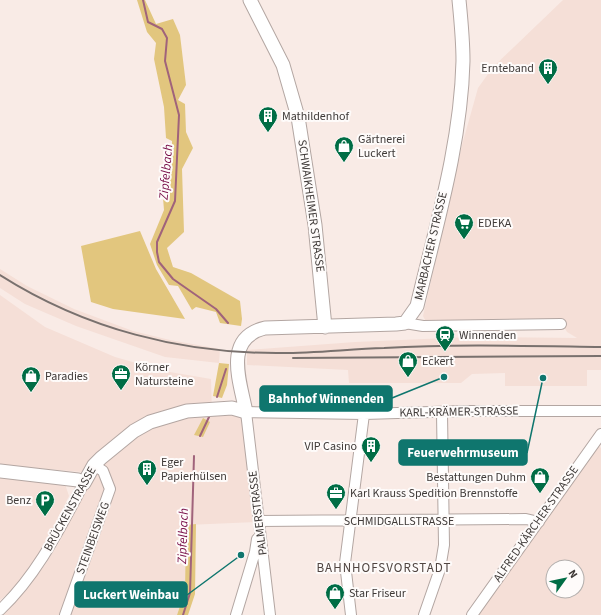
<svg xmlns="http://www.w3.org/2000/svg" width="601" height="615" font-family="'Source Sans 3',sans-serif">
<rect width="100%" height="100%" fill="#f9ebe6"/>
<path fill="#f5dfd7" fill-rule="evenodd" d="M563,0H601V370H587V386H505V373L472,374L461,383H349L348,370L247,365V350L355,342L470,337L577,338L567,332L560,320L427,324L423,316L462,145L478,88L493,67Z
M0,269L27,286L74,309L133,331L170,340L220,349L219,363L165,357L76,326L25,304L0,288Z
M0,295L45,327L115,357L164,371L211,379L212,415L244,412L257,522L187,525L185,591L177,615H1L26,590L45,565L60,541L93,473L0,465Z
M596,444L601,448V615H475ZM553,567H577V591H553Z
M0,477L65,484L69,496L44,547L18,586L0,600Z"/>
<path fill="#e2c67e" d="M137,0H145L156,24L173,19L180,35L186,85L178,100L185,104L186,132L193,148L182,169L184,232L167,248L173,267L191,273L240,301L242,319L241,326L220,323L216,312L196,307L192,310L178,286L169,285L157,265L150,244L164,210L163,198L165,169L172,163V141L166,138L164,107L154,59L156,43L147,32Z
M140,231L156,269L185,319L113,309L91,302L81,246Z
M219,363L229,364L227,385L222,398L213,396Z
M203,418L210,422L203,437L194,435Z
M196,524L195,594L188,615H177L185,591L186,525Z"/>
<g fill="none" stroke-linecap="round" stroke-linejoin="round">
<path stroke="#a0637b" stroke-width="2" d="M143,0L148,22L162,29L167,38L165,61L179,115L175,201L157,242V252L159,262L173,279L216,309L228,323
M217,397L226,369
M200,436L209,417
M183,615L190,593L194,456"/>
<defs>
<path id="minor" d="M405,323L423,326L561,324
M259,521L526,519L539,522
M0,610C38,574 60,528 84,483
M65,615L110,489L103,471L94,465
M236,615L255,552L257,539
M270,615L246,412L364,414L464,411H601
M351,615L345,563L364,414
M424,615L440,569L444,545L442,413
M472,615L601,434"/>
<path id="major" d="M250,0L283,65L298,117L315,225L325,327
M0,471L78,480L84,483L94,465L101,458L134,431L150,422L187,411L232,408L246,412C240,381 223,338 265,328L396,324L405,323L417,306C436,226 461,144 463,61C463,41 461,20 459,0"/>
</defs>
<use href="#minor" stroke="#b3a6a2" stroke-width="12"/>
<use href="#major" stroke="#b3a6a2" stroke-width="15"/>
<use href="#minor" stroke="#fff" stroke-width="10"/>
<use href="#major" stroke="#fff" stroke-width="13"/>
<path stroke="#79716e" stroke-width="2" d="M0,275C85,329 182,354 282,353C316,353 350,349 384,348C456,344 529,346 601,347
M293,358L601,356"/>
</g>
<defs>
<symbol id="building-pin" viewBox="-11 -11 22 30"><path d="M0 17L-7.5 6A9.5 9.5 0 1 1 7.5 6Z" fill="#006d45" stroke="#fefbfa"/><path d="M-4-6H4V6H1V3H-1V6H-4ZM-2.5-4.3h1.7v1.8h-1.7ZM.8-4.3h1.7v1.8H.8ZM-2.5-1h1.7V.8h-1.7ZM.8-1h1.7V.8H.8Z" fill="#fff"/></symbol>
<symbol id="shop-pin" viewBox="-11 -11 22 30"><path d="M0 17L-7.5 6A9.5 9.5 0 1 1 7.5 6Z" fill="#006d45" stroke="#fefbfa"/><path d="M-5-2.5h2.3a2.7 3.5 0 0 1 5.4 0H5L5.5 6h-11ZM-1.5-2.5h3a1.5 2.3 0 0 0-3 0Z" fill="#fff"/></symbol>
<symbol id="supermarket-pin" viewBox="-11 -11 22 30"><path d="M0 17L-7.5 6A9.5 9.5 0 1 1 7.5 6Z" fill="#006d45" stroke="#fefbfa"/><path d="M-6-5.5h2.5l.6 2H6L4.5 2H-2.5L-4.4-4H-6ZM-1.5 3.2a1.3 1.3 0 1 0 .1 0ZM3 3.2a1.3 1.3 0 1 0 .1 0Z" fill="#fff"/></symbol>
<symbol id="station-pin" viewBox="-11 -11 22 30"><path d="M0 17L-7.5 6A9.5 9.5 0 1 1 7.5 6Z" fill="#006d45" stroke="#fefbfa"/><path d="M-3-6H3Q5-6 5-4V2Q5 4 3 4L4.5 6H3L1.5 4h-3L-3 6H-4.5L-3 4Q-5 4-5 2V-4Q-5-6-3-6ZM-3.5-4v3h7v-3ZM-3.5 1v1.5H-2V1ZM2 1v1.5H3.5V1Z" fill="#fff"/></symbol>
<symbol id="office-pin" viewBox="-11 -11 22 30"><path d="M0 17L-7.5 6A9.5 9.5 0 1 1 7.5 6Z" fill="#006d45" stroke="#fefbfa"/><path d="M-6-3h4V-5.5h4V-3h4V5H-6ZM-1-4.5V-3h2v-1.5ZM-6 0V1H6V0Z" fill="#fff"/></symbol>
<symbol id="parking-pin" viewBox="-11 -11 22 30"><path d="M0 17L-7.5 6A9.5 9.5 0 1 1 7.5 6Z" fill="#006d45" stroke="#fefbfa"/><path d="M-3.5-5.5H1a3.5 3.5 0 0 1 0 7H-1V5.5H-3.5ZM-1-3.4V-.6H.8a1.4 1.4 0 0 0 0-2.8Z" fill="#fff"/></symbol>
</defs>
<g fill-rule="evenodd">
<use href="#building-pin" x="537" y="57" width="22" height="30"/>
<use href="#building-pin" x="257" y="105" width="22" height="30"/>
<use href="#shop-pin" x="333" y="135" width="22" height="30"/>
<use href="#supermarket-pin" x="453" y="212" width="22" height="30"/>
<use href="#station-pin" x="434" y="324" width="22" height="30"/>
<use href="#shop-pin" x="397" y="350" width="22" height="30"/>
<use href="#office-pin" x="110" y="363" width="22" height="30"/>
<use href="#shop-pin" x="20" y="365" width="22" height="30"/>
<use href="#building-pin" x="360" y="435" width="22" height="30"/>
<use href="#building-pin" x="136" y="458" width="22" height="30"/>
<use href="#shop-pin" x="529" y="466" width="22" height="30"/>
<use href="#office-pin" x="325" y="482" width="22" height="30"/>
<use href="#parking-pin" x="34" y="489" width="22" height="30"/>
<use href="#shop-pin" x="324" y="582" width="22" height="30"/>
</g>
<g text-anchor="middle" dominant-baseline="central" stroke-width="4" stroke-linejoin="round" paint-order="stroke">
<g font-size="12" fill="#3f3a38" stroke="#fefbfa" text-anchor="start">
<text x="534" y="68" text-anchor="end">Ernteband</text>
<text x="282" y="116">Mathildenhof</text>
<text x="358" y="139">Gärtnerei<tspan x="358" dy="14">Luckert</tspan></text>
<text x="478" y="223">EDEKA</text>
<text x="459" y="335">Winnenden</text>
<text x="422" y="361">Eckert</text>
<text x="135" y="367">Körner<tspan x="135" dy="14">Natursteine</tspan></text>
<text x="45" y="376">Paradies</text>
<text x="357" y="446" text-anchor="end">VIP Casino</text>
<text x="161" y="462">Eger<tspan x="161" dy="14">Papierhülsen</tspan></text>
<text x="526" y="477" text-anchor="end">Bestattungen Duhm</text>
<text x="350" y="493">Karl Krauss Spedition Brennstoffe</text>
<text x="31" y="500" text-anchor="end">Benz</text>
<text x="349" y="593">Star Friseur</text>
</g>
<g font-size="12" fill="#3f3a38" stroke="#fefbfa">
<text transform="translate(311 206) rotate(82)">SCHWAIKHEIMER STRASSE</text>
<text transform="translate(431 246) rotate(-77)">MARBACHER STRASSE</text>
<text transform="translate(459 412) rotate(-1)">KARL-KRÄMER-STRASSE</text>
<text transform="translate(70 509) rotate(-61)">BRÜCKENSTRASSE</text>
<text transform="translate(258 513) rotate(-97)">PALMERSTRASSE</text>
<text x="399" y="521">SCHMIDGALLSTRASSE</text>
<text transform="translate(536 524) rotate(-55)">ALFRED-KÄRCHER-STRASSE</text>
<text transform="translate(93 538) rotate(-70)">STEINBEISWEG</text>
</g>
<g font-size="13" font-style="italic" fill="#780d48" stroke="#fefbfa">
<text transform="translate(166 172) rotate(-85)">Zipfelbach</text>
<text transform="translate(183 536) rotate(-88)">Zipfelbach</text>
</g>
<g font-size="13" letter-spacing="1" fill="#514642" stroke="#fefbfa">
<text x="384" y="568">BAHNHOFSVORSTADT</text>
</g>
</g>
<path fill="none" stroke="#0f766e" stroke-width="1.5" d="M444 377L392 398M543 378L527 453M241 555L187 595"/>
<g fill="#0f766e" stroke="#fefbfa" stroke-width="1.5">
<circle cx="444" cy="377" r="4"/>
<circle cx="543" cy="378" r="4"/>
<circle cx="241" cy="555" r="4"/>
</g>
<g fill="#0f766e" stroke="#0f766e" stroke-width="1.5">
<rect x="260" y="386" width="132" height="25" rx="4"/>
<rect x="399" y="440" width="128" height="25" rx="4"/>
<rect x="75" y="582" width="112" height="25" rx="4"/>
</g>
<g font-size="13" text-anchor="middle" font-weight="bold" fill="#fff">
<text x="326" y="403">Bahnhof Winnenden</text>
<text x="463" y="457">Feuerwehrmuseum</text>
<text x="131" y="599">Luckert Weinbau</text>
</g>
<g transform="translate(565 579) rotate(57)"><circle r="19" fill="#fefbfa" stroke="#b2aeac"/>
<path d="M0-3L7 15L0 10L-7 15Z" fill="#006d45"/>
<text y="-6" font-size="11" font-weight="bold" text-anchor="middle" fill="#3f3a38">N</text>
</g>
</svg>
